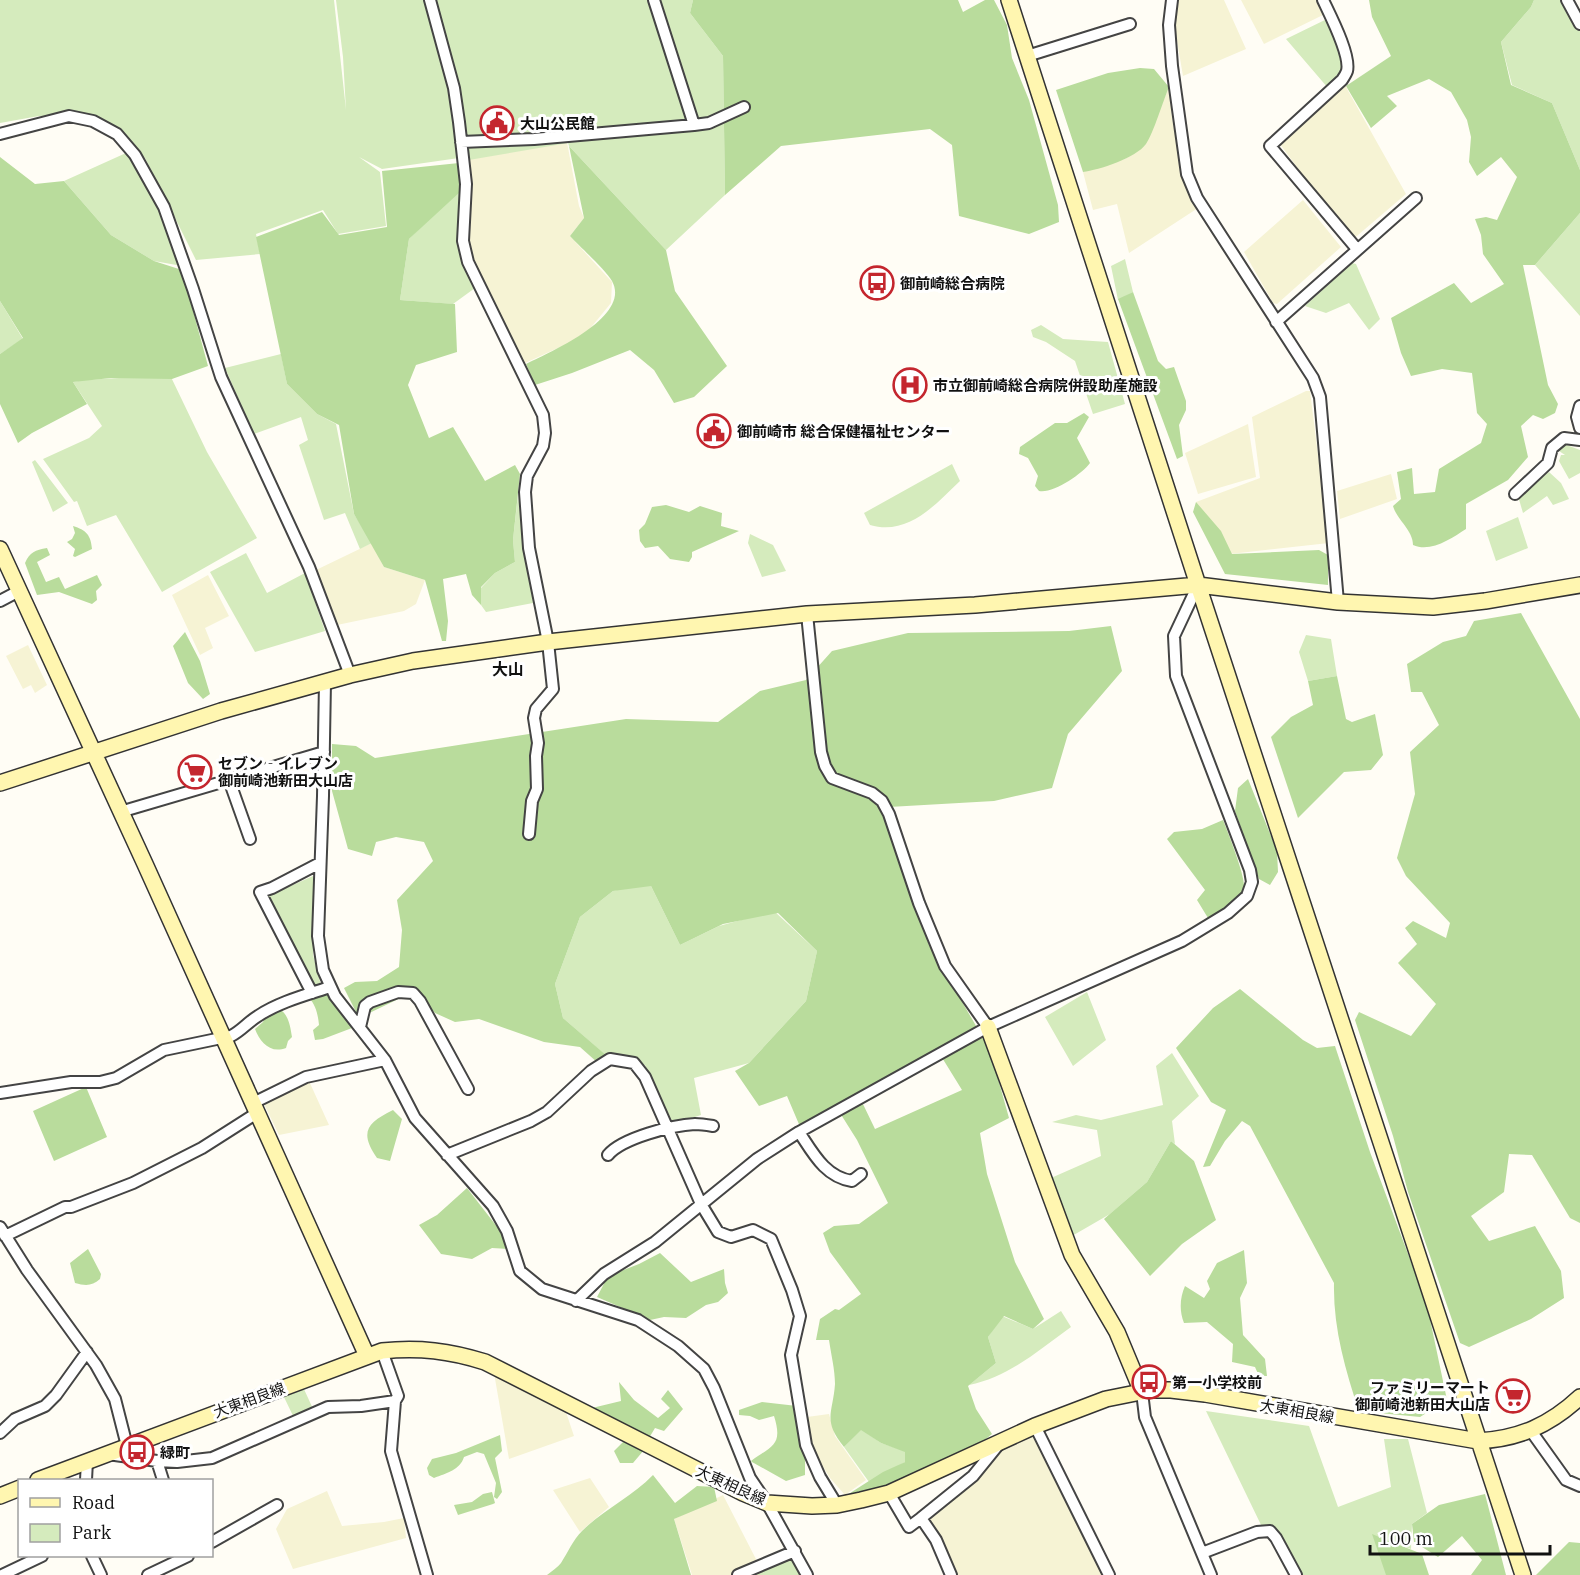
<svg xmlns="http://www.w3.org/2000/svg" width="1580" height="1575" font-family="'IBM Plex Serif','Noto Sans JP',serif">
<rect width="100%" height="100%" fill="#fffdf5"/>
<path fill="#f6f3d4" d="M1177,0H1224L1246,49L1183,76L1174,23Z
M1241,0H1319L1325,14L1264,44Z
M1342,80L1406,194L1351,241L1277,140Z
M1169,87L1172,118L1184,182L1198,208L1129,253L1117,204L1093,210L1083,172L1125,159L1145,145Z
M566,137L579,206L584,218L570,236L612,282L611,303L584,336L523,364L466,254L461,142Z
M1303,200L1341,247L1277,304L1273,303L1244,252Z
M1306,391H1310L1329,543L1230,554L1196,502L1260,478L1252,417Z
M1248,424L1256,477L1198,494L1185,453Z
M1391,474L1397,499L1340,519L1337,491Z
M372,543L384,567L425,580L416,604L404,611L337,625L316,570Z
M208,575L229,616L205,628L213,648L200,655L172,595Z
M28,645L47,685L35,693L31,685L23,689L6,656Z
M309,1081L329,1125L279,1135L264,1104Z
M494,1373L564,1406L574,1436L509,1459Z
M829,1414L835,1436L866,1480L845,1495L830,1478L812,1449L807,1417Z
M1032,1432L1104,1575H950L924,1521L994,1451Z
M590,1478L609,1507L580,1532L553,1490Z
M327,1491L342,1526L384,1522L404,1518L406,1538L293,1569L276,1529L287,1509Z
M723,1495L758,1563L733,1575H692L674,1519Z"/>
<path fill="#d5ebbd" d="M0,0H334L346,110L343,57L336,0H429L453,102L459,158L382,169L359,157L380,172L386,226L338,234L323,210L256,234L260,254L196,260L145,158L86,115L39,116L0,123Z
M436,0H693L690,13L723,56L725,195L666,250L569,146L568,143L463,161Z
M1534,0H1573L1575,2L1580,21V170L1552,103L1512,85L1501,42L1531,7Z
M1331,17L1345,54L1342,80L1328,88L1286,39Z
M126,153L156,203L182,266L154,261L111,235L64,181Z
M460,189V243L475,288L453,304L400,300L409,239Z
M1580,213V316L1535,265Z
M1125,259L1133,292L1118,300L1111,266Z
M1352,263L1356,264L1380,319L1369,330L1349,303L1326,313L1305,306Z
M0,301L23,339L0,354Z
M1041,325L1063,339L1108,342L1125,404L1093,414L1075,361L1046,342L1033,337L1031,330Z
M281,354L287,384L317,414L336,424L354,514L372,543L360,549L345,513L324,520L299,445L308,440L301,417L254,434L225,368Z
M170,375L207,452L257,538L162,592L116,515L87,526L77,501L74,502L43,459L89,438L102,426L73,382L84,380Z
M1564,444L1580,450V473L1569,479L1559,461L1561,455H1565L1559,451Z
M35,460L68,503L53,512L32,462Z
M952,464L960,481C935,505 908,536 870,525L864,513Z
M1549,472L1561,483L1569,499L1553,505L1547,496L1523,513L1518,496Z
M518,495L533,603L486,612L481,605V588L495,573L515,562L513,540Z
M1518,517L1528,548L1496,561L1486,531Z
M750,534L773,545L786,571L762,577L748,543Z
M246,553L267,593L305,573L325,631L255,652L210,572Z
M1306,635L1331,639L1337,676L1308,681L1299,652Z
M313,876V955L321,985L313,989L266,897Z
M649,882L680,945L719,926L774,911L817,951L806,1001L749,1063L694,1078L701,1115L667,1126L645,1065L610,1059L563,1018L555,984L580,917L613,891Z
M1087,992L1106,1040L1073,1066L1045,1017Z
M1172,1053L1199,1096L1172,1121L1175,1144L1171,1141L1147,1182L1110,1214L1072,1236L1051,1178L1101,1156L1097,1130L1052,1122L1076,1115L1101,1120L1163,1105L1156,1066Z
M1061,1311L1071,1327C1039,1350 1009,1377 969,1385L996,1363L988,1337L1002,1316L1033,1329Z
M303,1387L314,1411L295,1420L283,1395Z
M1206,1411L1309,1426L1338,1507L1391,1487L1384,1439H1408L1427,1513L1412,1524L1411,1549L1373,1535L1387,1575H1298L1262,1527Z
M861,1429L881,1443L905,1451V1462L869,1482L844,1447Z
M790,1550L800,1575H737Z"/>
<path fill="#b9dc9c" d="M693,0H958L963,12L985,0H994L1007,25L1012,58L1029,100L1058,205L1059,222L1029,234L959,216L952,145L930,129L781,146L725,195L723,56L690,13Z
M1369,0H1534L1531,7L1501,42L1511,85L1552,103L1580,170V213L1535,265H1523L1548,385L1558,404L1555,413L1543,419L1533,415L1521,426L1528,457L1508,480L1466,504V529C1452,538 1431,553 1413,545C1413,530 1397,520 1393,506L1401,499L1397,472L1412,468L1414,494L1435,492L1439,469L1481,443L1487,424L1477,413L1472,373L1442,369L1411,376L1401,353L1391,318L1454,283L1471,303L1504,284L1483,254L1481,235L1475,219L1486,217L1497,220L1517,177L1501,157L1477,176L1469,162L1471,137L1467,120L1451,92L1429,79L1387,96L1397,106L1371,128L1346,86L1391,56L1372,17Z
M1140,68L1154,69L1169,87C1163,101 1154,132 1146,144C1136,158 1099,170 1083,172L1056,90L1108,73Z
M569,146L666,250L675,291L727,366L694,397L674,403L654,370L630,350L572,373L535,385L526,364C550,352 632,317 612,281C605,269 580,247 570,236L584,218Z
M0,157L35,184L64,181L111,235L154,261L182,270L208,366L172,379L111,378L73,382L87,404L32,433L18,443L0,404V354L23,338L0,301Z
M459,163L463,181L461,191L409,239L400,300L455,304L457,352L416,365L408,385L429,438L453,427L485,481L515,465L520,474L513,540L515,562L495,573L481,587V605L472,595L466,574L443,579L448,621L446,641H442L425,580L384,567L354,514L339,425L317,414L287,384L256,237L322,212L339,235L387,227L382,171Z
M1133,292L1158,361L1166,369L1174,367L1186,401V410L1179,425L1183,456L1177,459L1118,299Z
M1084,413L1089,417L1077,438L1090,463C1082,474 1053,494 1039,491L1035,486L1038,476L1028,458L1019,454L1020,447L1055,423H1067Z
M1196,502L1221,531L1232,554L1319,550L1328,555V585L1225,574L1193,512Z
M666,505L689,512L700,506L722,513L721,526L739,531L692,552V557L689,562L670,559L658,546L645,548L640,541L639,530L645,524L652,507Z
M73,526C86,530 91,535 92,549L75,557L73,556L75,549L67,542L72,539L75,533Z
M47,548L50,555L37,562L46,582L59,577L65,589L97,575L102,585L96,591L97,600L92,604L59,592L37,595L25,563C30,552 35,550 47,548Z
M1521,613L1580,719V1223L1570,1218L1532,1155L1509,1154L1504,1192L1471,1216L1489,1241L1535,1226L1561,1271L1564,1298L1531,1319L1469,1347L1460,1343L1408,1192L1393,1136L1355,1020L1359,1012L1411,1036L1436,1004L1398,963L1417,944L1405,928L1413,921L1446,938L1450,923L1406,876L1397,858L1415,794L1410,752L1439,725L1422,692H1411L1407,664L1443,642L1466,636L1474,621Z
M1111,626L1122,671L1068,734L1052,788L994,801L889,807L915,904L929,945L979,1031L801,1129L787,1096L759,1106L735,1071L749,1063L806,1001L817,951L778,913L723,924L680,945L651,886L613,891L580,917L555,984L563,1018L607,1056L598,1063L580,1047L544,1042L479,1019L455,1022L435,1013L415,991L359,1018L344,988L355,982L377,981L399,967L402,930L397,900L433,861L424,842L396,837L376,842L372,856L348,849L332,791V744L356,746L375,758L626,719L718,722L760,691L806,680L832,651L908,633L1069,631Z
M185,632L200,661L210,694L203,699L188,683L173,646Z
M1337,676L1346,719L1352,722L1375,714L1383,755L1371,770L1344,772L1298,818L1271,737L1291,717L1313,705L1308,681Z
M1248,779L1277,851L1278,872L1270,885L1259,879L1235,811L1238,788Z
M1223,820C1228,833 1246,877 1244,889C1240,904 1222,913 1208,918L1197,900L1205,890L1167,839L1174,832L1202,829Z
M1240,989L1303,1040L1317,1048L1335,1046L1370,1152L1427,1305L1447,1400L1420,1417L1359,1411C1345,1369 1333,1327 1334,1283L1250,1126L1242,1121L1225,1141L1210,1166L1203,1167L1226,1110L1211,1102L1176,1048L1213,1008Z
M327,992L330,999L352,1028L323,1039L315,1040L313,1030L319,1025C318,1015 316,1005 309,998Z
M279,1008C289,1016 290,1025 292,1037L288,1041L286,1048C270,1054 260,1042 255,1029L263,1022L266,1014Z
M981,1037L988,1043L1009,1118L980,1133L987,1174L1015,1262L1044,1319L1033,1329L1004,1316L988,1337L996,1363L968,1386L976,1409L992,1434L969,1453L890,1486L847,1495L883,1472L905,1462V1452L881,1443L861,1430L844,1447C822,1420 833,1413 835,1384C835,1370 831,1354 829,1340H816L820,1319L835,1309L839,1310L861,1294L830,1252L823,1233L834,1226L859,1224L888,1203L857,1140L840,1113L861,1100L875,1129L962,1090L941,1056L976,1038Z
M86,1087L107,1137L54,1161L33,1111Z
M393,1110L402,1119L390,1161L377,1158C359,1132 367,1123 393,1110Z
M1171,1141L1194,1161L1216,1220L1182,1244L1150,1276L1104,1219L1147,1182Z
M467,1188L498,1228L509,1249L492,1248L472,1259L441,1254L419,1225L437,1215Z
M88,1249L101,1274L100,1279C92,1286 86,1286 75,1283L70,1263Z
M1244,1250L1247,1283L1240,1298L1243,1335L1265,1359L1267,1376H1259L1255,1367L1232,1362L1233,1344L1207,1322L1184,1323C1179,1311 1180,1297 1185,1286L1204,1298L1210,1289L1207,1281L1217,1263Z
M660,1253L691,1282L724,1269L725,1283L728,1293L718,1302L706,1305L686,1318L664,1317L650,1320L597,1297L608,1276L639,1264Z
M619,1382L634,1400L658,1418L670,1408L661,1399L668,1390L683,1409L664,1431L655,1428L649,1438L594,1411L592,1408L621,1401Z
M762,1402L797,1406L805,1459V1475L786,1481L752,1462L751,1461C773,1445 783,1445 774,1416L759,1420L750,1416L739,1415V1410Z
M500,1435L502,1451L495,1458L502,1492L497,1499L494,1497L496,1483L484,1454L477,1452L464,1457C460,1470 447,1473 434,1478L429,1475L427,1468L432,1459L456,1453Z
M625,1440L644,1450L633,1463H620L614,1451Z
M653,1475L675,1503L697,1486L714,1487L717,1501L674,1519L691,1575H547C552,1571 558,1567 561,1563C568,1552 573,1540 582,1531C604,1509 632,1497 653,1475Z
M492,1492L495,1503L493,1504L458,1515L454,1505L472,1502L483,1494Z
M1485,1494L1506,1575H1471L1482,1560L1462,1536L1438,1557L1414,1542L1412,1524L1439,1505Z
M1372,1534L1422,1554L1429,1575H1386Z
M1569,1542L1580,1543V1575H1536Z"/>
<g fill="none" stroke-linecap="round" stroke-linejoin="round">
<defs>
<path id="street" d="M430,0L454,88L459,122L466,184L463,241L468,262L543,415L545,433L543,446L527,476L525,492L529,548L548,642L553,689L536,709L534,718L538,743L536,756L537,789L532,801L529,834
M654,0L694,125
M1172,0L1169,25L1172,66L1187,174L1197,198L1313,378L1320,397L1338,602
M1323,0C1330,15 1351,55 1347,71C1346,74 1344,77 1342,80L1270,146L1357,249
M1567,0L1580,24
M1027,56L1130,24
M0,134L69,116L93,121L117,134L135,155L164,207L193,289L221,377L309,567L350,675
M461,142L534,139L694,125L709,123L744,107
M1276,322L1416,198
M1580,406L1577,417L1580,428
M1515,494L1548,463L1552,448L1564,438L1580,440
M0,601L19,591
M807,614L821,752L825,766L832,778L872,793L882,801L889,814L919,903L945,966L988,1027
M325,682L323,796L318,936L323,970L335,996L385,1060L415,1118L493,1206L507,1231L520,1271L542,1289L638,1320L678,1346L704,1369L714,1388L750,1478L767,1503L807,1575
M229,780L250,839
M120,812L324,752
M312,993L260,892L272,888L320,863
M360,1027L365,1006L370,1002L398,992L413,993L420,1001L468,1089
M0,1093L71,1082H100L116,1078L164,1050L231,1036C241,1031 248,1022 258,1016C279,1002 306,995 330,987
M253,1103L306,1077L385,1060
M799,1132C813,1153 825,1177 852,1181L861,1174
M447,1155L531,1121L547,1112L591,1071L610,1059L634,1063L645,1077L701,1204L718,1232L731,1237L753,1230L771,1239L792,1290L800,1316L791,1355L806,1445L820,1477L837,1505
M608,1155C622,1138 673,1125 695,1124C701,1124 707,1125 713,1126
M0,1227L27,1270L96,1365L115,1399L127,1446
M5,1236L65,1207H71L133,1183L202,1148L257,1113
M576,1301L604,1274L655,1242L757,1159L799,1132L988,1027L1182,941L1228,913L1247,896L1252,882L1250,870L1176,676L1174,636L1198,585
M382,1351L398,1396L395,1401L391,1451L427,1575
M1142,1392L1145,1417L1211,1575
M1035,1426L1109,1575
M1531,1431L1566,1480L1580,1486
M0,1433L15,1419L45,1406L56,1395L87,1352
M108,1454L157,1461L177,1462L212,1458L328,1407L361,1406L395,1401
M157,1461L163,1480
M86,1480L87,1461
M889,1493L909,1527L921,1518L936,1540L951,1575
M921,1518L973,1476L999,1444
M212,1542L277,1505
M1202,1553L1257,1532L1270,1531L1276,1538L1296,1575
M92,1556L101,1575
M2,1575L42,1556
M148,1575L188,1556
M738,1575L795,1551"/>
<path id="secondary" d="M1009,0L1198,585L1523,1575
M0,549L145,864L367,1356
M0,783L221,711L350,675L413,661L548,642L807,614L975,605L1198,585L1338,602L1433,607L1485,601L1580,585
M988,1027L1072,1255L1117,1332L1142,1392
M38,1480L382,1351C419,1347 450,1351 485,1362L743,1493L767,1503L812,1506L837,1505L861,1500L889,1493L1035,1426L1106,1399L1151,1390H1171L1205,1394L1478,1441C1519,1439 1550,1425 1580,1397
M0,1496L20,1488"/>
</defs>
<use href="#street" stroke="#444" stroke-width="14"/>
<use href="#secondary" stroke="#333" stroke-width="18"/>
<use href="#street" stroke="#fff" stroke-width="10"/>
<use href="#secondary" stroke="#fff6b0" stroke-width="15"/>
</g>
<defs>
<symbol id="civic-ring" viewBox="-11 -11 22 22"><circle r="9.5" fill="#fff" stroke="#c4262e" stroke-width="1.5"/><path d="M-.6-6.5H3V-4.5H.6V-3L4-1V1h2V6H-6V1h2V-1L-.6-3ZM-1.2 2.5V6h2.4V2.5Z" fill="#c4262e"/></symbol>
<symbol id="bus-ring" viewBox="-11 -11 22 22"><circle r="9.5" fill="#fff" stroke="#c4262e" stroke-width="1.5"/><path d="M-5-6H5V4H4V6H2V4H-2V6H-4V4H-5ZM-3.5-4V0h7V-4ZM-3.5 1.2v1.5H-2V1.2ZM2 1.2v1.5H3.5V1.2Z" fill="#c4262e"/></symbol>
<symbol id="hospital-ring" viewBox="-11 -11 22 22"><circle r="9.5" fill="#fff" stroke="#c4262e" stroke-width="1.5"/><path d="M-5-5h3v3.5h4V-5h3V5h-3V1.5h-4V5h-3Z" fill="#c4262e"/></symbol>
<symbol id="supermarket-ring" viewBox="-11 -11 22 22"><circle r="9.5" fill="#fff" stroke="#c4262e" stroke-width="1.5"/><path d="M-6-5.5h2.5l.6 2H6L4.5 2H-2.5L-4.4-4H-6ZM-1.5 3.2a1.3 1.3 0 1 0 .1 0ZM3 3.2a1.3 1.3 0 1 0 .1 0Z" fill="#c4262e"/></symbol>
</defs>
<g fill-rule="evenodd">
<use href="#civic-ring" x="478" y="104" width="38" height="38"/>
<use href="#bus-ring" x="858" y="264" width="38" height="38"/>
<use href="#hospital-ring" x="891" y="366" width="38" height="38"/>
<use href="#civic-ring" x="695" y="412" width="38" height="38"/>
<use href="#supermarket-ring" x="176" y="753" width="38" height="38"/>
<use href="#bus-ring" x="1130" y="1363" width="38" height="38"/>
<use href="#supermarket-ring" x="1494" y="1377" width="38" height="38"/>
<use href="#bus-ring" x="118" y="1433" width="38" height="38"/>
</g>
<g text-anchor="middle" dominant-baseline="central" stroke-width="6" stroke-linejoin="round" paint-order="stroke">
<g font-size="15" font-weight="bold" fill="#111" stroke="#fff" text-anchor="start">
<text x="520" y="123">大山公民館</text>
<text x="900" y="283">御前崎総合病院</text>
<text x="933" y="385">市立御前崎総合病院併設助産施設</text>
<text x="737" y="431">御前崎市 総合保健福祉センター</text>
<text x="218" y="763">セブン‐イレブン<tspan x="218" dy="17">御前崎池新田大山店</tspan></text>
<text x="1172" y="1382">第一小学校前</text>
<text x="1490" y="1387" text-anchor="end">ファミリーマート<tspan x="1490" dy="17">御前崎池新田大山店</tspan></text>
<text x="160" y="1452">緑町</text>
</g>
<g font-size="15" fill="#111" stroke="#fff">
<text transform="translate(249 1400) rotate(-20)">大東相良線</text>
<text transform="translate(1297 1411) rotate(10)">大東相良線</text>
<text transform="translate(731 1485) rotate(24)">大東相良線</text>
</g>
<g font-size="16" font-weight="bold" fill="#111" stroke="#fff">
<text x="508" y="669">大山</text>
</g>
</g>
<rect x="18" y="1479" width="195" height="78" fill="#ffffff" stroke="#a0a0a0" stroke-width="1.5"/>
<rect x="30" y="1498" width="30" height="9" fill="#fff6b0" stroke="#a0a0a0" stroke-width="1.5"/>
<text x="72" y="1509" font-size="18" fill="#111111">Road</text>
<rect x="30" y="1524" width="30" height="18" fill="#d5ebbd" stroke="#a0a0a0" stroke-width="1.5"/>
<text x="72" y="1539" font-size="18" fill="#111111">Park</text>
<path d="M1370 1545v9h180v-9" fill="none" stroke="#111111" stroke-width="3"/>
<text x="1379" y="1545" font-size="18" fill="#111111" stroke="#ffffff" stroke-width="4.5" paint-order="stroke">100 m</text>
</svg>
